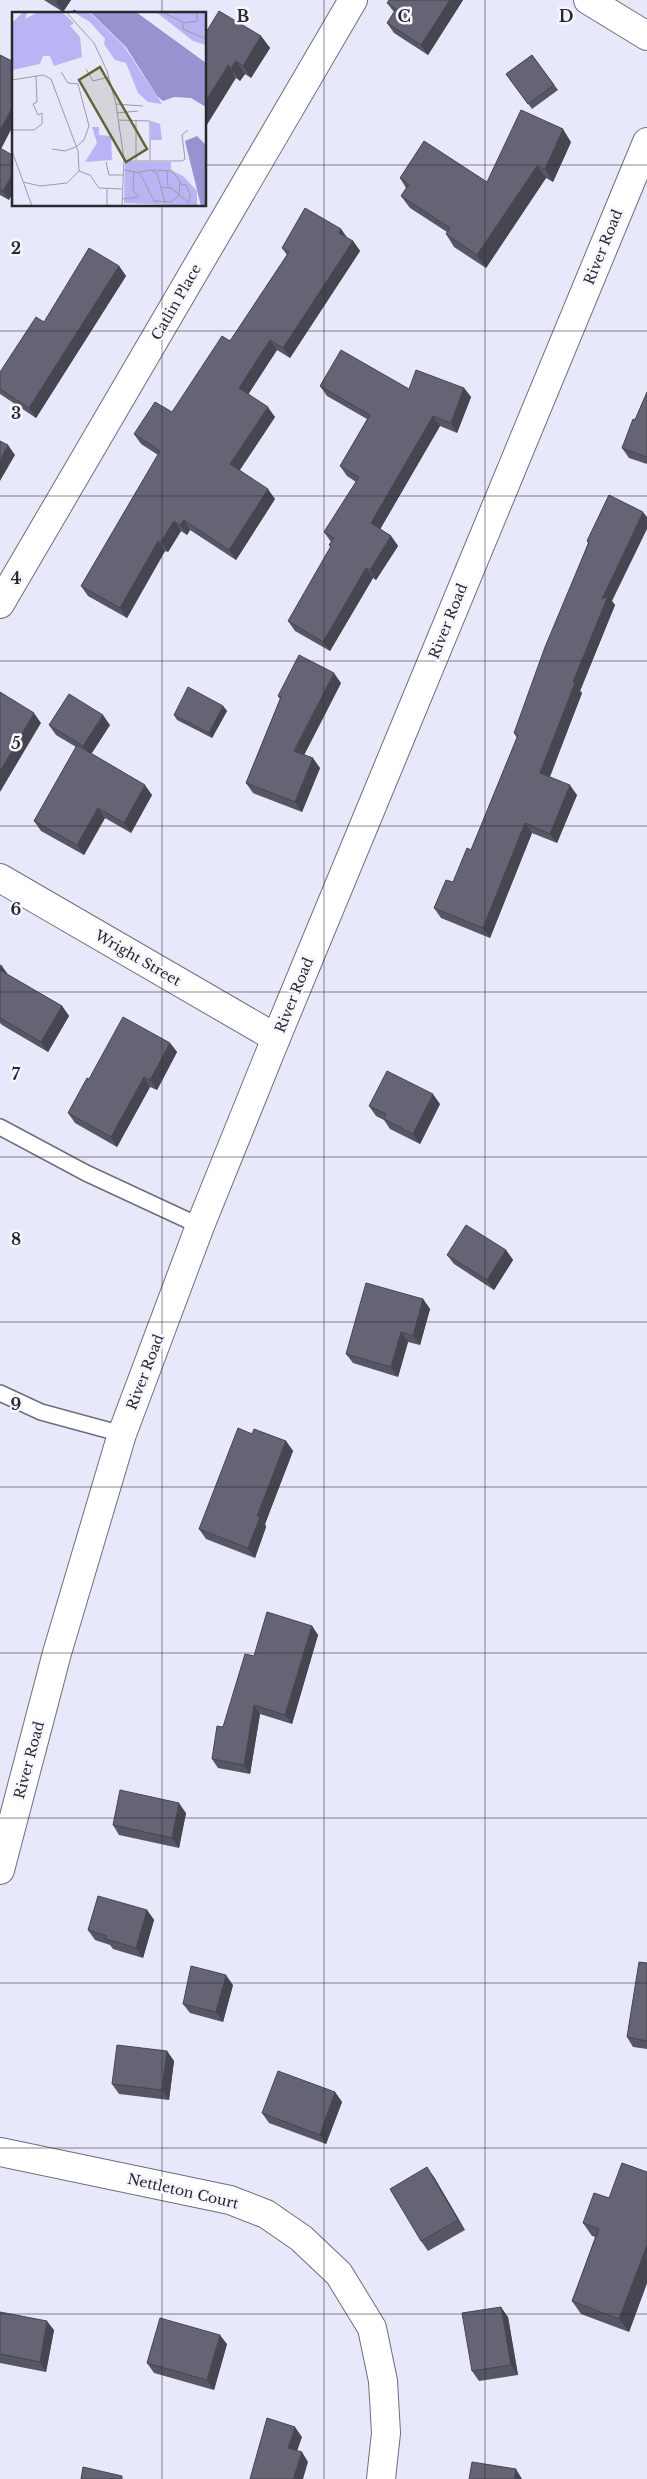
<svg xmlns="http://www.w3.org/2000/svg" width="647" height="2479" font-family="'Libre Baskerville',serif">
<rect width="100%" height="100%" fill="#e8e8fb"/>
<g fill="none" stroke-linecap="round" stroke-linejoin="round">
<defs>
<path id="service" d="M0,1127L86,1173L200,1226
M0,1393L41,1412L122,1434"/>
<path id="minor" d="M588,0L647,36
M0,604L353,0
M0,878L276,1038
M0,2152L230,2200L266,2214L301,2238L339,2274L372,2328L383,2381L386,2433L381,2479"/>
<path id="secondary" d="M0,1870L57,1653L122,1434L200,1226L276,1038L647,142"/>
</defs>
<use href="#service" stroke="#6e6d7e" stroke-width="18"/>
<use href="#minor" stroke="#6e6d7e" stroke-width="30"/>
<use href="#secondary" stroke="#6e6d7e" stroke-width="30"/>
<use href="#service" stroke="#fff" stroke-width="15"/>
<use href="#minor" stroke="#fff" stroke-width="28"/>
<use href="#secondary" stroke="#fff" stroke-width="28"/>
</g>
<path fill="#565664" d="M44,0H71L63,12Z
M463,0L428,55L394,33L387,23L394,12L387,3Z
M205,34L261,36L270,48L251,78L245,74L240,81L236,78Z
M0,55L1,149L9,200L0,195Z
M532,55L558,90L532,109L506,74Z
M571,142L553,182L546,178L486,268L454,247L446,234L447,232L410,208L401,196L406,188L400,178L487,182Z
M341,229L347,238L353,241L360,251L290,358L277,350L248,394L275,417L240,470L275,499L236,560L190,530L187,535L181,531L168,552L165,551L127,618L88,596L81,586L158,455L141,444L134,434L172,412L230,341L287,255L282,248Z
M119,266L126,276L36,418L0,394V389L44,322Z
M320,386L409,389L464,388L471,397L457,433L440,426L380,529L391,536L398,546L376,580L373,578L330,651L295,631L288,621L331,547L329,545L331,542L324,532L356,482L347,476L340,466L367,419L327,396Z
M647,392V464L629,458L622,448Z
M609,495L612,601L615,605L580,691L582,693L550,777L577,795L557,843L532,833L490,938L441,918L434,908L453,882L471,850L517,738L514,733L588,543L587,541Z
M341,683L304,755L320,768L302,812L253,793L246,783L280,699L278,696Z
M223,706L227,711L212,738L177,720L174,715Z
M49,725H110L91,754L152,795L131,833L105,818L84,855L41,831L34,821L76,747L56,735Z
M0,965L8,975L62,1006L69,1016L48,1052L2,1025L0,1023Z
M170,1043L177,1052L157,1090L150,1087L117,1147L75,1123L68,1113L89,1079Z
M440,1104L420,1144L390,1129L384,1120L376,1116L369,1106Z
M506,1250L513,1260L494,1290L454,1264L447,1255Z
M423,1299L430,1309L420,1345L408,1342L398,1377L353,1363L346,1354Z
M252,1434L286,1441L293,1451L265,1524L266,1527L255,1558L206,1539L199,1529Z
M312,1626L318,1635L292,1724L260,1714L250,1774L218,1768L212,1759L223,1727L254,1656Z
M186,1813L179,1848L119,1835L113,1825Z
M147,1910L154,1920L143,1958L113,1949L110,1945L95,1940L88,1930Z
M647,1963V2049L633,2047L627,2037Z
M233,1985L223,2022L190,2013L183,2004Z
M167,2051L174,2061L169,2100L119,2094L112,2084Z
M335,2092L342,2102L326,2144L269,2123L262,2113Z
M647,2172V2283L629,2332L581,2314L572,2301L595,2237L592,2236L583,2223L609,2198Z
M434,2177L465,2230L428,2251L421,2241Z
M0,2312L54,2330L46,2372L0,2363Z
M508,2317L518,2375L479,2381L472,2371Z
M227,2344L214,2390L154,2373L147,2363Z"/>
<path fill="#464651" d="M58,0H71L63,12L56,2Z
M450,0H463L428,55L421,45Z
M261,36L270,48L251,78L243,66Z
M236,61L245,74L240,81L231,68Z
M228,65L236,78L205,128V102Z
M14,104V124L0,151V130Z
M563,129L571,142L553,182L545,169Z
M537,166L546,178L486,268L477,255Z
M14,171V191L9,200L3,191Z
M341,229L348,239L339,233Z
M353,241L360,251L290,358L283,348Z
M119,266L126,276L36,418L29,408Z
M270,340L277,350L246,398L239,388Z
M464,388L471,397L457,433L451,423Z
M268,407L275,417L237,474L230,464Z
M433,416L440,426L378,533L371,523Z
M8,445L15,455L0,481V460Z
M268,489L275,499L236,560L229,550Z
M643,512L647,517V529L612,601L615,605L580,691L582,693L547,783L540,773L602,599Z
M184,520L190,530L187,535L180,525Z
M174,521L181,531L168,552L161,542Z
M391,536L398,546L376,580L370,570Z
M158,541L165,551L127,618L120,608Z
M366,568L373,578L330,651L323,642Z
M334,673L341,683L301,761L294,751Z
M223,706L227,711L212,738L209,733Z
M34,713L41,723L0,792V771Z
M103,715L110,725L90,756L83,746Z
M313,758L320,768L302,812L295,802Z
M145,785L152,795L131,833L124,823Z
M570,785L577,795L557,843L550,834Z
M98,808L105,818L84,855L77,845Z
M525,823L532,833L490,938L483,928Z
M2,966L9,976L0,970Z
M62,1006L69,1016L48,1052L41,1042Z
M170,1043L177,1052L157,1090L150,1080Z
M144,1077L150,1087L117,1147L111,1137Z
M433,1094L440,1104L420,1144L413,1134Z
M506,1250L513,1260L494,1290L487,1280Z
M423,1299L430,1309L420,1345L413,1336Z
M401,1332L408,1342L398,1377L391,1367Z
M286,1441L293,1451L265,1524L266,1527L255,1558L248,1548L257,1516Z
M312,1626L318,1635L292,1724L285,1715Z
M254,1705L260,1714L250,1774L244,1765Z
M179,1803L186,1813L179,1848L172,1838Z
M147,1910L154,1920L143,1958L136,1948Z
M226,1975L233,1985L223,2022L216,2012Z
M167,2051L174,2061L169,2100L162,2090Z
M335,2092L342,2102L326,2144L320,2135Z
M427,2167L434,2177L465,2230L458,2220Z
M647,2245V2283L629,2332L619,2319Z
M501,2307L508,2317L518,2375L511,2365Z
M47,2321L54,2330L46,2372L40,2362Z
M220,2335L227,2344L214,2390L207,2380Z
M295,2427L302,2437L295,2457L288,2448Z
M302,2452L308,2462L303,2479H293Z
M516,2469L522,2479H514Z"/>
<path fill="#646474" stroke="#464651" d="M389,0H450L421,45L387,23L396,9L387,3Z
M74,10L81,14H71Z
M219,11L261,36L243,66L236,61L231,68L228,65L205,102V34Z
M0,55L14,62V104L0,130Z
M532,55L554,85L528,104L506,74Z
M521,110L563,129L545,169L537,166L477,255L446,234L450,228L401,196L409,184L400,178L424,141L487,182Z
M0,148L14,156V171L3,191L0,189Z
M305,208L341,229L339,233L353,241L283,348L270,340L239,388L268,407L230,464L268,489L229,550L184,520L180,525L174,521L161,542L158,541L120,608L81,586L160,451L134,434L155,402L172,412L222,336L230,341L289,252L282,248Z
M89,248L119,266L29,408L0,389V372L36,317L44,322Z
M341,350L409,389L416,370L464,388L451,423L433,416L371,523L391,536L370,570L366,568L323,642L288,621L331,546L329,545L334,538L324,532L359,477L340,466L370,415L320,386Z
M647,392V457L622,448L633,419L635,420Z
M0,441L8,445L0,460Z
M609,495L643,512L602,599L608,596L573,682L575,683L540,773L570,785L550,834L525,823L483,928L434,908L446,880L453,882L467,848L471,850L518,735L514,733L545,647L589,542L587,541Z
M299,655L334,673L294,751L313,758L295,802L246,783L281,697L278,696Z
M188,687L223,706L209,733L174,715Z
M0,692L34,713L0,771Z
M69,694L103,715L83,746L49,725Z
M77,745L145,785L124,823L98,808L77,845L34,821Z
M0,965L2,966L0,970L62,1006L41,1042L0,1018Z
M123,1017L170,1043L150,1080L144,1077L111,1137L68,1113L87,1078L89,1079Z
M387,1071L433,1094L413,1134L384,1119L386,1114L369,1106Z
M466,1225L506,1250L487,1280L447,1255Z
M366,1283L423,1299L413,1336L401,1332L391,1367L346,1354Z
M238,1428L252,1434L254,1429L286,1441L257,1516L260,1517L248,1548L199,1529Z
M267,1612L312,1626L285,1715L254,1705L244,1765L212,1759L217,1726L223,1727L245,1654L254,1656Z
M120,1790L179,1803L172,1838L113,1825Z
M98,1896L147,1910L136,1948L106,1939V1936L88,1930Z
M639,1962L647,1963V2041L627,2037Z
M191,1966L226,1975L216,2012L183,2004Z
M117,2045L167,2051L162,2090L112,2084Z
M278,2071L335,2092L320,2135L262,2113Z
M622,2163L647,2172V2245L619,2319L572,2301L599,2229L583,2223L594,2193L609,2198Z
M427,2167L458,2220L421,2241L390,2189Z
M501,2307L511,2365L472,2371L462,2313Z
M0,2312L47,2321L40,2362L0,2354Z
M160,2318L220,2335L207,2380L147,2363Z
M267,2418L295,2427L288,2448L302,2452L293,2479H250Z
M472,2462L516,2469L514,2479H469Z
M83,2467L122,2476V2479H81Z"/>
<path fill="none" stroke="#28282f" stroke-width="1" stroke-opacity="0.55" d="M162,0V14M324,0V2479M485,0V2479M0,165H14M205,165H647M162,205V2479M0,331H647M0,496H647M0,661H647M0,826H647M0,992H647M0,1157H647M0,1322H647M0,1487H647M0,1653H647M0,1818H647M0,1983H647M0,2148H647M0,2314H647"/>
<g text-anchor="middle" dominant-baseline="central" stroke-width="5" stroke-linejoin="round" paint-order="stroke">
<g font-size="14" fill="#28282f" stroke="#f6f6fe">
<text transform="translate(603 247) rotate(-68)">River Road</text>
<text transform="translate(176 302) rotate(-60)">Catlin Place</text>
<text transform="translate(448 621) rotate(-68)">River Road</text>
<text transform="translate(138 958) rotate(30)">Wright Street</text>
<text transform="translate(294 995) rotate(-68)">River Road</text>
<text transform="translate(145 1372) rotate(-69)">River Road</text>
<text transform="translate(29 1760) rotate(-75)">River Road</text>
<text transform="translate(183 2191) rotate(13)">Nettleton Court</text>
</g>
</g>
<g transform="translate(12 12)">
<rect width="194" height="194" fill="#e8e8fb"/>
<path d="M11,0H16L13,7L26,0H50L62,11L58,14L68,25L70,45L42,54L38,44H31L28,52L0,58V11ZM61,0H77L112,34L150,92L136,90L126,81L114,51L103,48L92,32L93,27L78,10ZM144,0H194V33L181,29ZM139,109L148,112L150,128H139ZM80,115H87V123L99,124L100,148L73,150L85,131ZM113,150H159V158L171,164L185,179V194L112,191Z" fill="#b9b5f4"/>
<path d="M78,0H124L194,51V95L179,86L162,85L151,89L145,84L114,35ZM185,124L194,133V194H189L173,129Z" fill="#9792d0"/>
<path fill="none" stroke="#9b9ba9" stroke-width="1" d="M54,0L82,31L95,59L104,92L112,147L110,194M150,0L173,11L186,9L184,0M171,11V17L194,27M74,57L81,69L97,65M0,68L31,63L39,67L66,139L67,159M104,92L131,94M105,101L126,99M106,108L138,109V149M0,118H22L30,112V101L26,103L21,92L25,90L24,64M40,137L53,139L64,135L72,128L77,114L66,72L56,71L49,60M0,139L20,194M112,149H170L173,147L170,123L176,118M124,149V108M94,150L97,163H112M112,158L128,161L142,189L159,190L167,183L168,169L160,159L141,158M155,159L156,174M127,160L139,158L145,161L153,191M11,170L28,174L55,171L67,159L78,163L87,176L110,177M150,175L159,176L177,191L178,181L174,173L169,172M111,187L127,185L121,178L122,159M95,194V177"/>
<path fill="#656330" fill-opacity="0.15" stroke="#656330" stroke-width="2.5" d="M88,55L135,137L114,150L67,68Z"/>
<rect width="194" height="194" fill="none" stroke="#28282f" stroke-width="2.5"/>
</g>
<g font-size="16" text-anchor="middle" font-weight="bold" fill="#28282f" stroke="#f6f6fe" stroke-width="5" stroke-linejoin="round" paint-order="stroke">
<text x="243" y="22">B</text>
<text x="404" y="22">C</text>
<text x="566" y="22">D</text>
<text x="16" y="254">2</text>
<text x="16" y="419">3</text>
<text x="16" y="584">4</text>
<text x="16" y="749">5</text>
<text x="16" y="915">6</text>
<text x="16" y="1080">7</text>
<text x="16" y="1245">8</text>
<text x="16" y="1410">9</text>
</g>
</svg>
